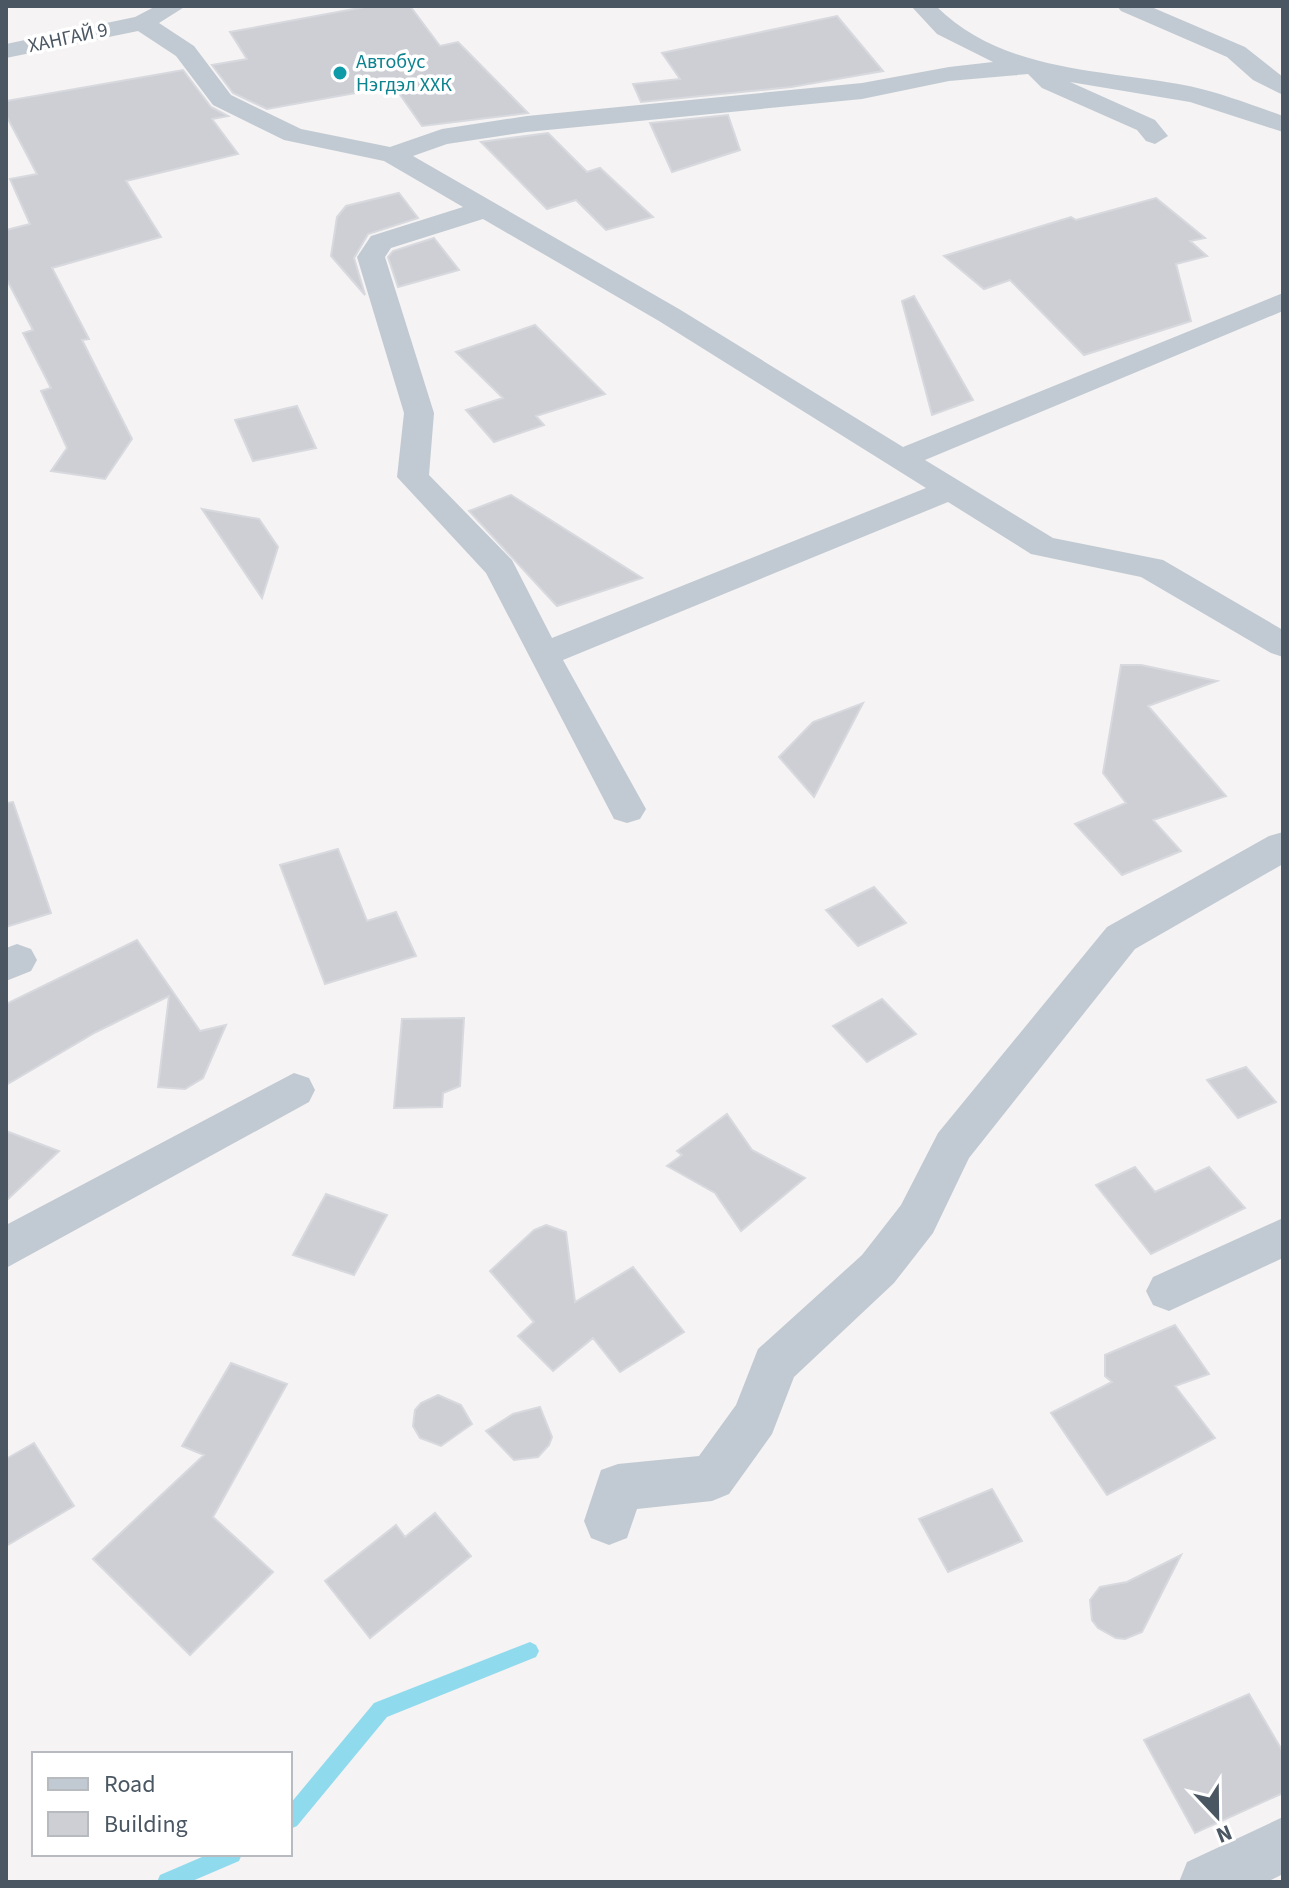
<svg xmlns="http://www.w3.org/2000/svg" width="1289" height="1888" font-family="'Source Sans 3',sans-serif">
<rect width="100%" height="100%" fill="#f5f3f3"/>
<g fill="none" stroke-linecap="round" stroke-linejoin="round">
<path fill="#90daee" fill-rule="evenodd" d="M530,1642L536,1645L539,1651L536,1657L387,1717L297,1826L290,1829V1804L374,1703Z
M209,1854H242L239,1861L190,1882H157L160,1875Z"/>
</g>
<path fill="#cdcfd5" stroke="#d7d9de" stroke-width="2" d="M370,6H410L440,46L458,42L528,113L422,126L394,86L267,109L233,93L212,65L247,59L230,32Z
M837,16L883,71L791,87L641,102L633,84L680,79L662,53Z
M183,70L211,107L228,116L212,119L238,154L126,181L161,237L52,268L89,339L82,340L132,439L105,479L51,471L67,448L41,391L51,388L23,333L33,330L6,278V230L30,224L10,179L37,174L6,115V101Z
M728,115L740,150L672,172L650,123Z
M548,133L587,172L600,168L653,217L606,230L576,200L547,209L481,142Z
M399,193L418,218L368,234L354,258L365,295L331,256L337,217L346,206Z
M1156,198L1205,238L1190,241L1207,256L1176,264L1191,321L1084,355L1010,280L984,289L944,256L1071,217L1076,220Z
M434,238L459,270L398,287L388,257L393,251Z
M914,296L973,400L932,415L902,301Z
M535,325L605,394L536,416L544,425L494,442L466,410L503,398L456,352Z
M297,406L316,448L253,461L235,420Z
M511,495L642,578L557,606L469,511Z
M202,509L259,519L278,547L262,598Z
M1121,665H1141L1217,681L1148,706L1226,796L1153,820L1181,851L1122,875L1075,824L1126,803L1103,773Z
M863,703L814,797L779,757L813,722Z
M13,802L51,913L6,927V803Z
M338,849L367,921L396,912L416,956L325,984L280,865Z
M874,887L906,923L858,946L826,910Z
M137,940L200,1031L226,1025L203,1078L185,1089L158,1087L169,996L96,1032L6,1085V1004Z
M882,999L916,1034L867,1062L833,1026Z
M464,1018L460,1086L443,1093L442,1107L394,1108L402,1019Z
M1246,1067L1276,1102L1238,1118L1207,1080Z
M727,1114L752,1150L805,1178L741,1231L715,1193L667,1166L682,1155L677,1151Z
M6,1131L59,1151L6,1201Z
M1135,1167L1155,1192L1209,1167L1245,1208L1151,1254L1096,1185Z
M326,1194L387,1215L354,1275L293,1255Z
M546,1225L566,1232L575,1302L633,1267L684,1332L620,1372L593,1338L553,1371L518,1336L534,1322L490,1271L534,1230Z
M1175,1325L1209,1374L1175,1386L1215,1438L1107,1495L1051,1413L1112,1382L1105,1376V1355Z
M231,1363L287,1384L213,1517L273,1572L190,1655L93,1559L204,1455L182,1446Z
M438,1395L461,1405L472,1424L441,1446L420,1438L413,1426L415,1410L421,1403Z
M540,1407L552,1437L549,1445L538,1457L514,1460L486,1431L513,1414Z
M34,1443L74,1506L6,1546V1459Z
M992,1489L1022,1541L948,1572L919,1519Z
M435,1513L471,1556L370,1638L325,1581L396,1525L405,1537Z
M1181,1555L1142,1632L1125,1639L1116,1638L1098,1628L1092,1620L1090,1600L1100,1587L1127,1582Z
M1249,1694L1283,1752V1793L1195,1833L1144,1740Z"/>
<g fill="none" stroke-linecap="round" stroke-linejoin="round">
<path fill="#c1cad2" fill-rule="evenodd" d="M156,6H186L159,23L194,46L231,95L301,129L390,147L442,129L527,116L862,83L949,67L993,62L937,34L911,6H936C1003,73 1103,69 1189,86C1221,93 1252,105 1283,116V132L1190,102L1070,82L1155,120L1168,136L1155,144L1146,141L1137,130L1042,88L1028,74L949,81L862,99L527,132L447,144L413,156L679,309L903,447L1283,293V311L925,460L1053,538L1163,560L1283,630V657L1271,653L1141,577L1031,554L948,502L563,660L646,809L640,819L627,823L614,819L486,573L397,477L404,413L357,257L371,236L463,207L384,161L284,140L213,105L176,56L138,31L6,58V44L135,17ZM483,219L659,321L926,488L552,638L512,560L429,475L434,413L385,257L391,248Z
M1117,6H1149L1245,47L1283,77V95L1253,80L1227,57L1121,11Z
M1283,832V864L1135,949L969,1158L933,1233L894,1283L794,1377L772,1434L729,1494L712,1501L637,1509L627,1538L609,1545L591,1538L584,1521L601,1470L618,1464L699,1456L736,1405L758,1349L862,1255L901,1205L938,1133L1107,927L1269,836Z
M17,944L31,949L37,960L31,971L6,981V948Z
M294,1073L309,1078L315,1090L309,1102L6,1268V1225Z
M1283,1218V1258L1169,1311L1153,1305L1146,1291L1153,1277Z
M1283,1817V1874L1267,1882H1179L1187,1862Z"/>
</g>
<circle fill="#0f9aa8" stroke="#fff" stroke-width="3" cx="340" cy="73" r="8"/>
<g text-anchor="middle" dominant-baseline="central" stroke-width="7" stroke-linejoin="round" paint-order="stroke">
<g font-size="20" fill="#4a5661" stroke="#fff">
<text transform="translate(68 38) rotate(-12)">ХАНГАЙ 9</text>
</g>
<g font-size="20" fill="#0d838f" stroke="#fff" text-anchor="start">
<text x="356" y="62">Автобус<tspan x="356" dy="23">Нэгдэл ХХК</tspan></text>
</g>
</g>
<rect width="1289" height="1888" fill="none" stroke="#4a5661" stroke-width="16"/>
<rect x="32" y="1752" width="260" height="104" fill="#ffffff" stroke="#b7bbc0" stroke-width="2"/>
<rect x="48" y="1778" width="40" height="12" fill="#c1cad2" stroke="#b7bbc0" stroke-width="2"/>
<text x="104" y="1792" font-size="24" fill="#4a5661">Road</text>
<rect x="48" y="1812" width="40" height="24" fill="#cdcfd5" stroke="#b7bbc0" stroke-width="2"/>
<text x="104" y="1832" font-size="24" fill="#4a5661">Building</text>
<g transform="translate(1217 1816) rotate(158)" stroke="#ffffff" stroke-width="6" paint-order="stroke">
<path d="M0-6L14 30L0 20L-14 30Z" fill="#4a5661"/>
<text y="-12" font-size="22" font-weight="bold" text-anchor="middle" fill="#4a5661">N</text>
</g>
</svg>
